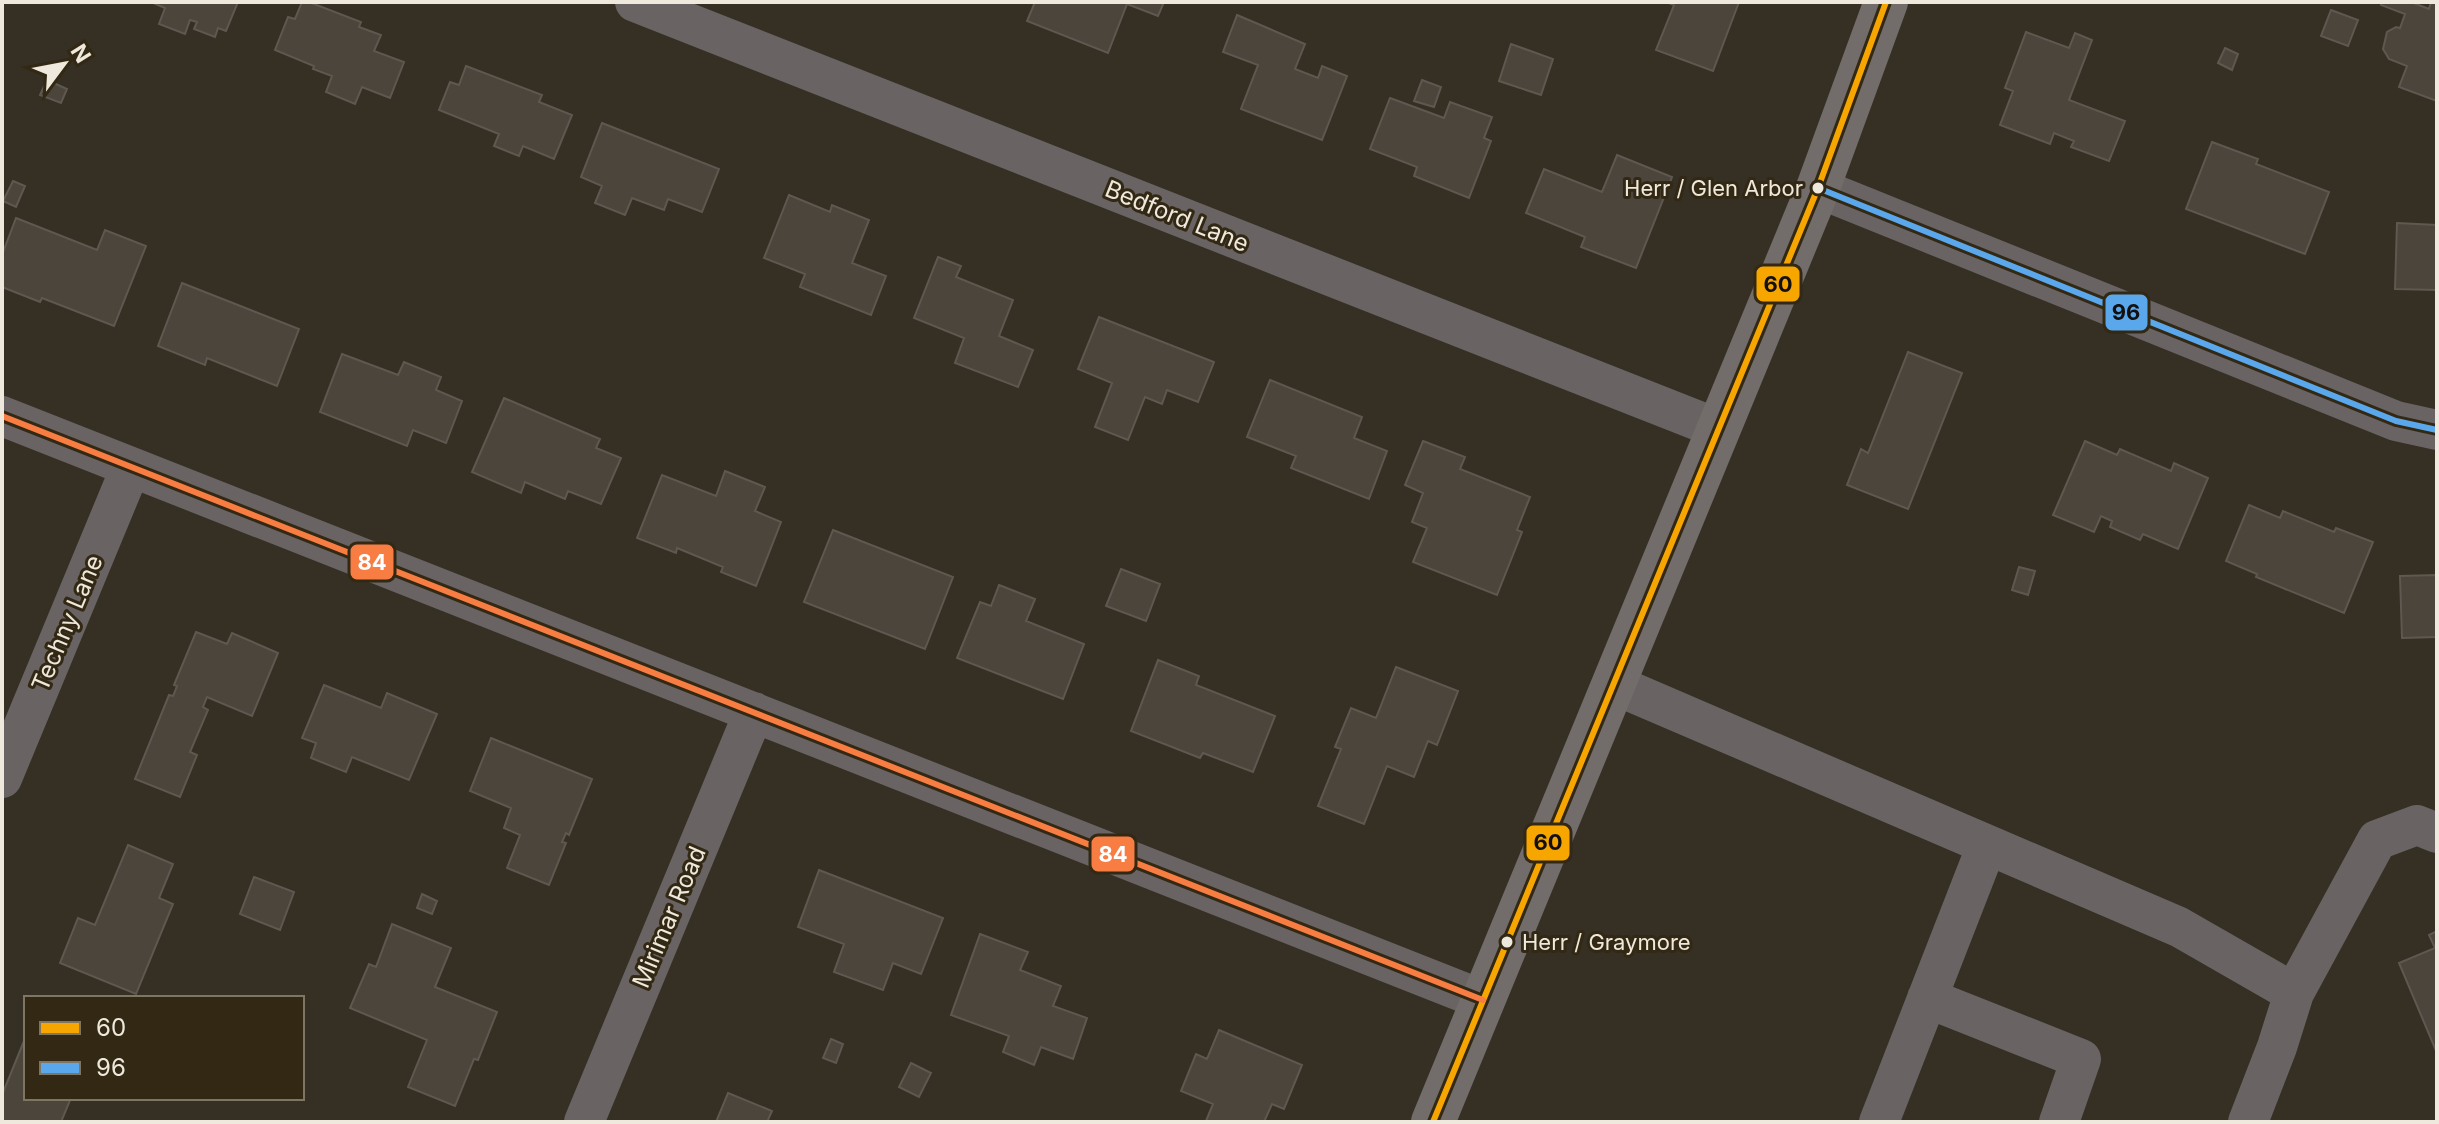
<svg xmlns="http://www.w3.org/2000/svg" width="2439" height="1124" font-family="Inter,sans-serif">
<rect width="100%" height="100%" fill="#352f24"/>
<path fill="#4c453c" stroke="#5f5850" stroke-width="2" d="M151,2H238L226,31L218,28L215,37L194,29L197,22L190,20L185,34L159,24L165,8Z
M302,2H309L361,22L359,27L381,35L374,51L404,62L390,98L362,87L355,104L326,92L332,76L313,69L314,66L275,50L288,17L295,19Z
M1035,2H1164L1158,16L1127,4L1108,53L1027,21Z
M1666,2H1739L1713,71L1656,50L1674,5Z
M2382,2H2411L2429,9L2431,2H2437V101L2399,87L2407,66L2389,59L2383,49L2387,32L2396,27L2400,28L2405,14L2381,5Z
M2331,10L2358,20L2348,46L2321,36Z
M1237,15L1305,44L1295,69L1318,78L1322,66L1347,76L1322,140L1241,109L1258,65L1223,52Z
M2026,32L2069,48L2075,33L2092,40L2069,100L2125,121L2109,161L2071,147L2074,141L2054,133L2050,144L2000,125L2013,91L2005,88Z
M1511,44L1553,59L1541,95L1499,81Z
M2225,48L2238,54L2232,70L2218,63Z
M466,66L542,95L539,102L572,115L554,159L523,146L519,156L494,146L499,134L439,110L450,82L459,85Z
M47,80L67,89L61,103L40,95Z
M1422,80L1441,87L1434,107L1414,101Z
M1390,98L1444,118L1450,102L1492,117L1484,138L1491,141L1469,198L1414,176L1417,167L1370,149Z
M602,123L719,169L702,212L668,199L664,210L632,198L625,215L595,203L602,186L581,177Z
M2212,142L2258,159L2256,164L2329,192L2305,254L2186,209Z
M1617,155L1672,177L1636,268L1581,247L1585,237L1526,213L1544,169L1602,192Z
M13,181L25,186L16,207L3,201Z
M789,195L830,212L832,205L869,220L852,263L886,276L871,315L800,287L805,274L764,258Z
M16,218L97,250L105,230L146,246L114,326L42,298L40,302L2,287V255Z
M2397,223L2437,225V290L2395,289Z
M938,257L961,266L956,277L1013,300L999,336L1033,350L1018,387L955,363L964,338L914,318Z
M182,283L299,329L277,386L207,358L205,365L158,346Z
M1099,317L1214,362L1198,402L1167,390L1162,404L1145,397L1128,440L1095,427L1112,383L1078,369Z
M1908,352L1962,373L1908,509L1847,485L1861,449L1868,453Z
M342,354L398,375L404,362L441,377L436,390L462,401L446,443L413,430L407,446L320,412Z
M1270,380L1362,417L1354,438L1387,451L1369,499L1291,468L1296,456L1247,437Z
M504,398L600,439L596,448L621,458L601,504L568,491L565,499L525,482L521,493L472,472Z
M1423,441L1465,457L1460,469L1530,497L1517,530L1522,532L1497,595L1413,562L1427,528L1412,522L1423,493L1405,485Z
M2085,441L2117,455L2120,449L2171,471L2174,463L2208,478L2178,549L2143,534L2140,540L2110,527L2112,521L2101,516L2094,532L2053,515Z
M725,471L765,487L755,511L781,522L756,586L721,572L723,567L677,548L676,553L637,538L662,475L716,496Z
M2249,505L2280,518L2283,511L2334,532L2336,528L2373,542L2344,613L2256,577L2257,574L2226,561Z
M833,530L953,577L925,649L804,602Z
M2019,567L2035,571L2028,595L2012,590Z
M1121,569L1160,584L1146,621L1106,606Z
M2437,575V637L2402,638L2400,576Z
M999,585L1035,599L1026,621L1084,644L1063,699L957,658L980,602L991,606Z
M196,632L227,644L232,633L278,653L252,716L207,697L203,707L208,710L190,752L197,755L180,797L135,779L169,695L173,696L177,686L174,685Z
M1158,660L1199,676L1196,685L1275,716L1253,772L1203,753L1200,758L1131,731Z
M1396,667L1458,691L1437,745L1428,741L1414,777L1387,766L1364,824L1318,806L1341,749L1335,747L1351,708L1376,718Z
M324,685L381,708L387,693L437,714L409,780L352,757L346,772L311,758L316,743L302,738Z
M491,738L592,779L569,835L566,833L562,842L566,843L549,885L507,868L520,835L504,828L511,808L470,791Z
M128,845L173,864L159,898L173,904L136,994L60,963L78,918L95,925Z
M819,870L943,918L921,974L893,963L883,990L834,972L844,944L798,927Z
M254,877L294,892L280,930L240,914Z
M422,894L437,901L432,914L417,908Z
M392,924L451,948L435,987L497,1012L478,1060L474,1059L455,1106L408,1087L427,1040L350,1008L369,964L376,967Z
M2437,931V1053L2399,963L2435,948L2429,935Z
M980,934L1028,952L1020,970L1061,986L1053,1006L1087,1018L1073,1059L1041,1047L1034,1065L1003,1052L1009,1036L951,1015Z
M1219,1030L1302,1065L1284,1109L1272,1104L1264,1122H1209L1206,1121L1213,1104L1181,1091L1196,1054L1207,1059Z
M26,1036V1098H71L61,1122H2V1095Z
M831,1039L843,1044L836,1063L823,1058Z
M911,1063L931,1073L919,1097L899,1087Z
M728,1093L772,1111L767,1122H716Z"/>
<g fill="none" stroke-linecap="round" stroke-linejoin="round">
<path stroke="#696463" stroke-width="40" d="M635,2L1719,429
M1818,188L2396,421L2437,430
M2,416L1483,1000
M1613,684L2179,927L2294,993L2377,840L2417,825L2437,833
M2,778L131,467
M1927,998L2081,1059L2059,1122
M584,1122L754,712
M1879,1122L1987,845
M2248,1122L2277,1047L2294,993"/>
<path stroke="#726c6a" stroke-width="44" d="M1433,1122L1818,188L1886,2"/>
<defs>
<path id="bus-1" d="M1433,1122L1818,188L1886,2"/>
<path id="bus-2" d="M1818,188L2396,421L2437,430"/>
<path id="bus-3" d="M2,416L1483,1000"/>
</defs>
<use href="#bus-1" stroke="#322813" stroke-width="12"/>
<use href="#bus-2" stroke="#322813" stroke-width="12"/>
<use href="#bus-3" stroke="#322813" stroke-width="12"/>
<use href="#bus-1" stroke="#f7a600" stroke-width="6"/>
<use href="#bus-2" stroke="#5aa8eb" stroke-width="6"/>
<use href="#bus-3" stroke="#f77d43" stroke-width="6"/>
</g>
<g fill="#efe8dc" stroke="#322813" stroke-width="3">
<circle cx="1818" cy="188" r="7"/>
<circle cx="1507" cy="942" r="7"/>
</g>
<g text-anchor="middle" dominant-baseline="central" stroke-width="6" stroke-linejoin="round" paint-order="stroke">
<g font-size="22" fill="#efe8dc" stroke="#322813" text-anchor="end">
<text x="1803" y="188">Herr / Glen Arbor</text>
<text x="1522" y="942" text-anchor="start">Herr / Graymore</text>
</g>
<g font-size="24" fill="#efe8dc" stroke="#322813">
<text transform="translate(1177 216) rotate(22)">Bedford Lane</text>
<text transform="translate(67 623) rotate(-67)">Techny Lane</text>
<text transform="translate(669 917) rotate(-67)">Mirimar Road</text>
</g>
</g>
<g stroke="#322813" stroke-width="3">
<rect x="1755" y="265" width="46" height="38" rx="8" fill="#f7a600"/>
<rect x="2104" y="293" width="45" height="39" rx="8" fill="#5aa8eb"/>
<rect x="349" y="543" width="46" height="38" rx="8" fill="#f77d43"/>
<rect x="1525" y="824" width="46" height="38" rx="8" fill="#f7a600"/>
<rect x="1090" y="835" width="46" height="38" rx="8" fill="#f77d43"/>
</g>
<g font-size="22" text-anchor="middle" font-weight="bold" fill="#fff">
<text x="372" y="570">84</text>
<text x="1113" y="862">84</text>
</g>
<g font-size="22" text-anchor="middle" font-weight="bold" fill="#111">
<text x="1778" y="292">60</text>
<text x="2126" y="320">96</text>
<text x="1548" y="850">60</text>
</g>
<rect width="2439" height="1124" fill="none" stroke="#efe8dc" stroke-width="8"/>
<rect x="24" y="996" width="280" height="104" fill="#322813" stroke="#7e7563" stroke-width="2"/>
<rect x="40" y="1022" width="40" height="12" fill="#f7a600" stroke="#7e7563" stroke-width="2"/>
<text x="96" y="1036" font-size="24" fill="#efe8dc">60</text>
<rect x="40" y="1062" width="40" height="12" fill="#5aa8eb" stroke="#7e7563" stroke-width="2"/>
<text x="96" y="1076" font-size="24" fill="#efe8dc">96</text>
<g transform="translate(64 64) rotate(58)" stroke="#322813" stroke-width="6" paint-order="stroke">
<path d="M0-6L14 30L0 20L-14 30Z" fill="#efe8dc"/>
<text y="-12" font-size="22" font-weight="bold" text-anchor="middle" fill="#efe8dc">N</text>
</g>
</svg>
